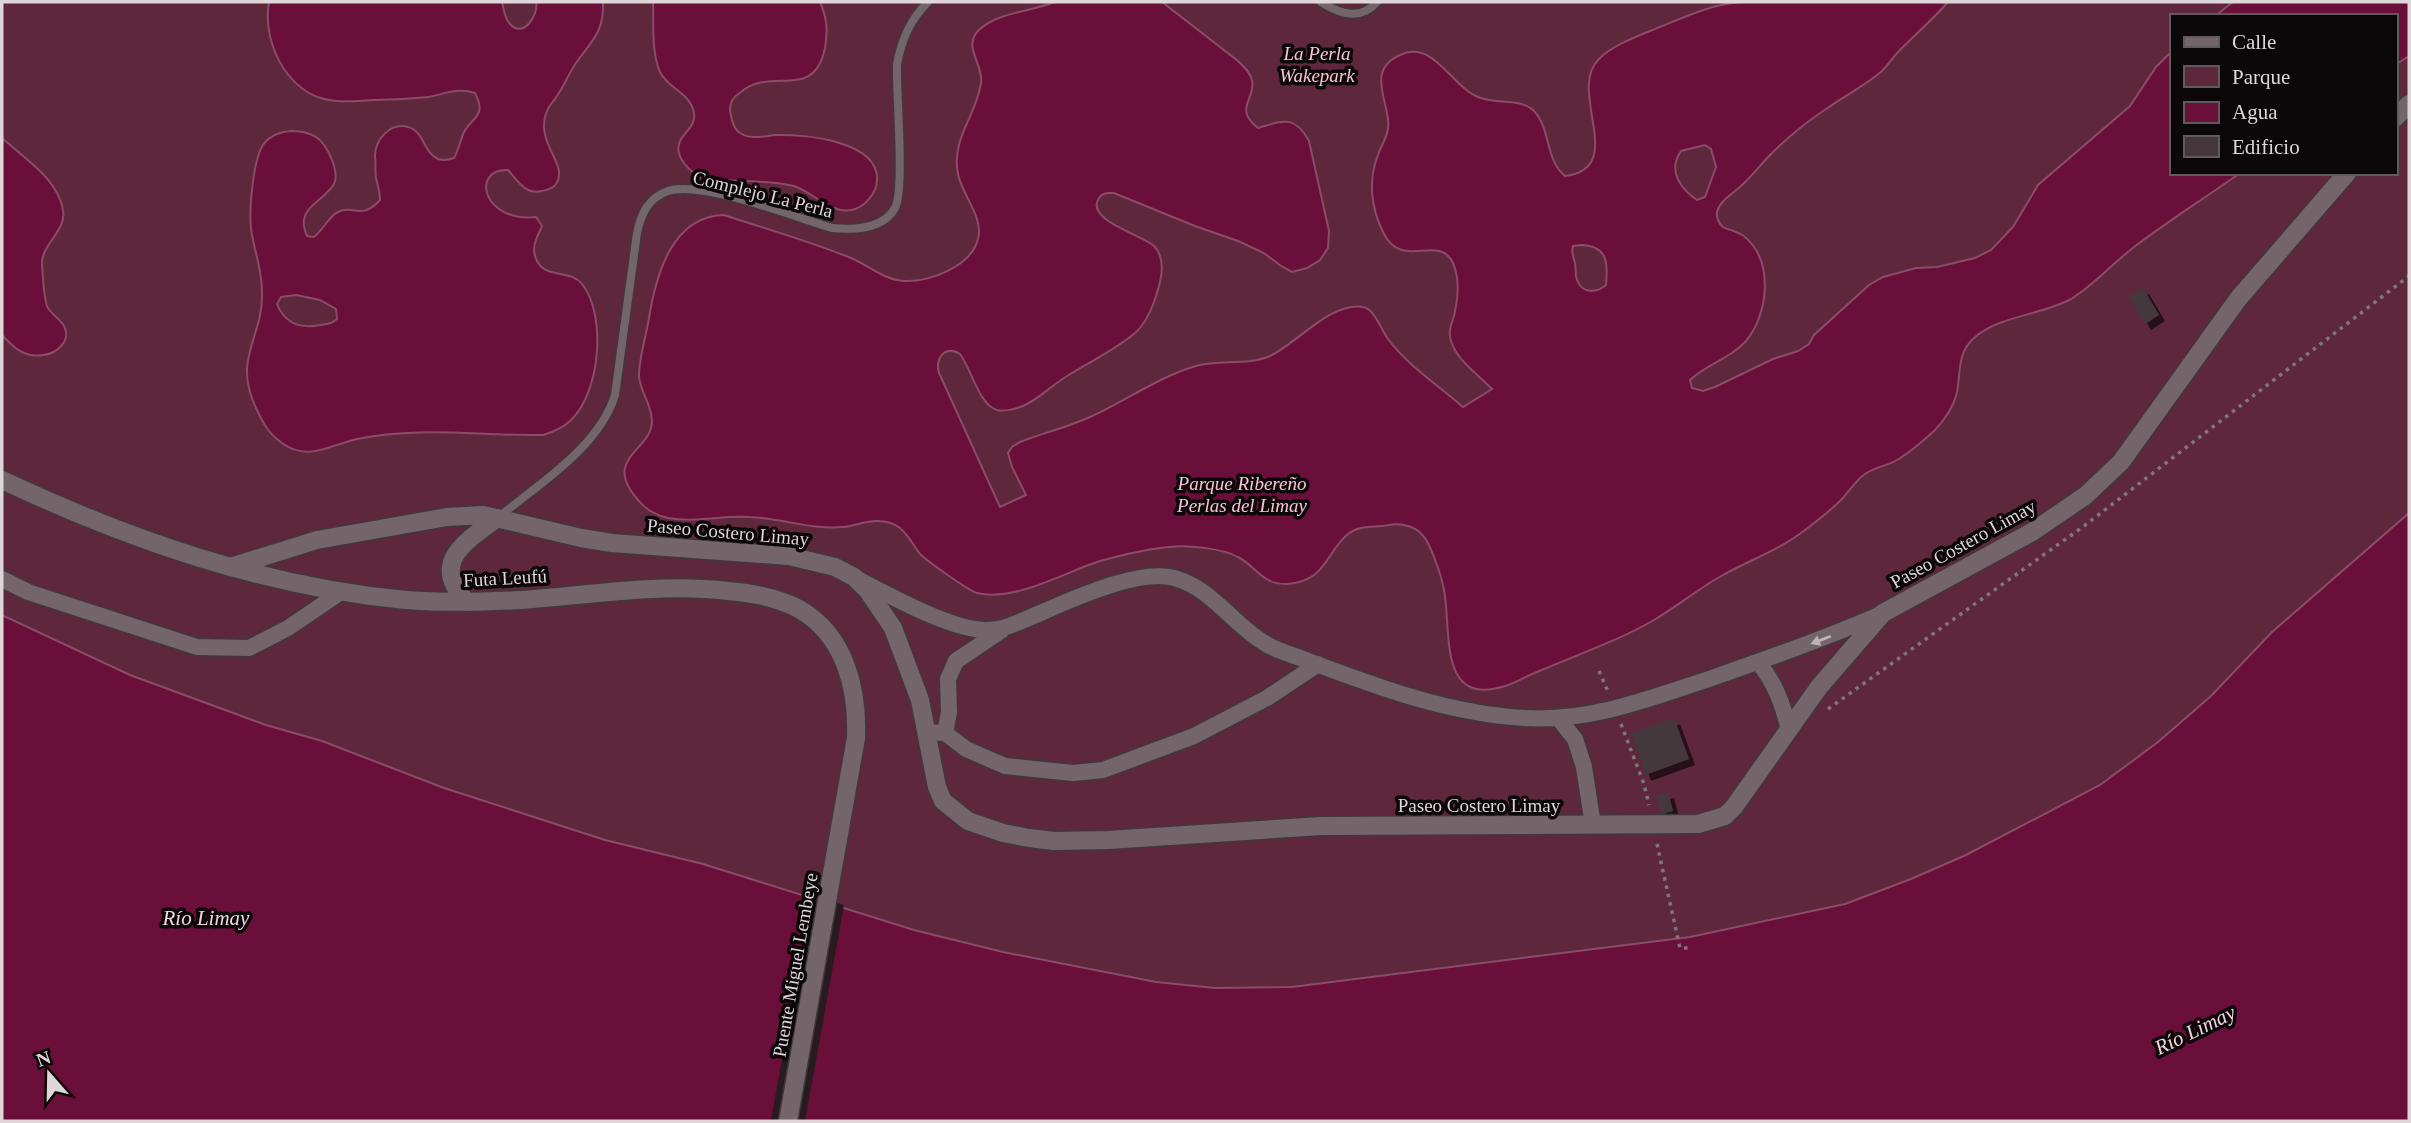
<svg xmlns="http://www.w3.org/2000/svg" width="2411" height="1123" font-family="Georgia,serif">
<defs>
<filter id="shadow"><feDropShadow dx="6" dy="6" stdDeviation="0" flood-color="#0009"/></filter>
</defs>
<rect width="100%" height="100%" fill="#271b1f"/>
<path fill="#5e273c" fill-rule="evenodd" d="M2,2H2409V513L2272,632L2211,696L2158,742L2100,785L1966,855L1911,879L1845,904L1690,937L1292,987L1214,988L1156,982L1003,952L914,930L703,864L606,840L444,788L322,741L266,725L130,675L2,615ZM2171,16H2395V173H2171Z"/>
<path fill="#690f39" stroke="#8c4b69" stroke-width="2" fill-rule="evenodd" d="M269,2H502C504,9 504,18 510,24C523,39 539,15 536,2H603C604,33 592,40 576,63C569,73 564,86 557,96C555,100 550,104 548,109C532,142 570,164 556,184C553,189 546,190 542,191C525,195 518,181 508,170C470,169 483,223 536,217L542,226C537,238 530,247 537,261C546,279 570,269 582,284C607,315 600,393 571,420C563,428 553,432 543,435C481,436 418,426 357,439C330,445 308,462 282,443C269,434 263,423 257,410C231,357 264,339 262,291C262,269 254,250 251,229C249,210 253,160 263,145C269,136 280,132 291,131C300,131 308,132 316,137C327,144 340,172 334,184C323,203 294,207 307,236L314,237C324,229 329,216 338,212C353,204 361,221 380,200C380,192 378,186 376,178C375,171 376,163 375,156C375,140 390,122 408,127C424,131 423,152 438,159C444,161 448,160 454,158C459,149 460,141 464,132C473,116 487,116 475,93C458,87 445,94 428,97C410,99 392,100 374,100C335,103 308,104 284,69C271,49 265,25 269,2ZM296,295L320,300L336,309L337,319C331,324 328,324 320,325C300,329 285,324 277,304L281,297Z
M653,2H820C827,18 828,30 825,48C814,102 771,66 741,92C738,94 735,96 733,99C729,105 730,114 732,120C733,124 735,130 740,133C750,140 764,136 776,135C804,134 879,141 877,180C877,193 864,208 851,210C832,214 812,192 794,186C765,179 733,182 704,179C691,173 673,157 680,141C685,131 696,126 694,113C691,93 668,89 660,72C651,52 654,23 653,2Z
M1054,2H1162L1238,61C1244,67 1250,72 1252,80C1256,100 1233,108 1258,128C1283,121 1294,114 1309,141L1329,231L1328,248L1320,260L1307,268L1292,272L1281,266L1264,253L1238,241L1195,226L1114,193C1108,193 1103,192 1099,198C1084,220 1143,235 1154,246C1168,260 1160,285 1154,302C1150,313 1144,325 1135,333C1115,350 1089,362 1067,376C1052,385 1039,399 1023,406C1015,409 1006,412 997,410C979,405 971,368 960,354C945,345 935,358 939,373L1000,507L1026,495L1012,467L1008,453L1012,447L1020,442C1043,433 1068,427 1090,417C1126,401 1158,377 1196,366C1220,359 1247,366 1270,356C1296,344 1332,301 1363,307C1375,309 1381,330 1388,339C1408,366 1438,385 1463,407L1492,389C1479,375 1457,361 1451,341C1448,332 1451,325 1454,316C1458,299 1460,279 1453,263C1438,232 1402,272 1383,232C1371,208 1368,180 1378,155C1382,143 1390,134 1388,120C1386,97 1368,69 1400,55C1433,39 1451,86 1478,97C1495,105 1520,97 1534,111C1551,129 1545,160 1565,176C1629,168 1566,91 1599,59C1612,46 1633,38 1650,31C1678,20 1710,4 1741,2C1763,0 1787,2 1810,2C1856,2 1902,2 1948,2C1934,18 1918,32 1903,47C1895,54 1889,64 1882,71C1866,85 1846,95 1829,107C1809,120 1788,137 1771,154C1761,164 1752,176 1742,185C1734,193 1720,200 1717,212C1716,217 1719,224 1723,227C1730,231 1739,231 1746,238C1774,263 1768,315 1746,341C1730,359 1706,364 1690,380L1692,388L1703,391L1715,387L1773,359L1798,351L1809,344L1814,335L1869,285L1883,277L1916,268L1937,267L1975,258L1991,250L2013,227L2038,185L2130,106L2156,67L2171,52V173H2240C2205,198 2168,221 2134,247C2113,263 2094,285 2071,299C2042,315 1998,316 1974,338C1957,353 1961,371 1957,392C1954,406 1944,421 1934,431C1923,441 1909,453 1897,460C1887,466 1875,467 1865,474C1855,481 1849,492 1841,500C1831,510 1817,521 1805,530C1781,549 1750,560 1723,575C1699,588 1678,606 1654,620C1618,641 1576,655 1537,672C1526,676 1516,683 1505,686C1437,708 1452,630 1444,590C1442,579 1438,567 1434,557C1428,541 1422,528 1404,525C1393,523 1392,525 1381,526C1369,527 1358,526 1348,534C1325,553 1327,581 1287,584C1262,585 1257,567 1238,557C1222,548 1187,545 1169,547C1147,549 1122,555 1100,561C1065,572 1015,602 977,593C969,591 926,560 920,554C907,536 902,521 877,521C865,521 854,526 843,527C812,530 780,518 750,517C722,515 696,523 668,518C658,516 646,510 639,501C600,458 652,451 652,421C652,405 640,392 639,376C639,357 646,337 649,318C656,275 672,216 724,215C766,229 809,241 851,258C868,265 884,280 904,281C929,282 971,267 978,239C984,217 962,195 958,174C951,138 976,117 981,83C984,64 961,46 980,29C999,12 1031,12 1054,2ZM1705,145L1711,149L1716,167L1705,197L1697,200C1681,189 1667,171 1681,151ZM1581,245C1608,246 1608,263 1606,285C1597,293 1582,294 1577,280C1575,275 1576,268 1575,263C1573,256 1571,253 1573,246Z
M2233,2H2409V56L2395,65V16H2215Z
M2,138C24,158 58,179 63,210C67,230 42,244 42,263C43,277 43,293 47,306C50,314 60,318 64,326C72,341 56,354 43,355C24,358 13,347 2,335Z
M2409,513V1121H2V615L130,675L266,725L322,741L444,788L605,840L703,864L914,930L1003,952L1156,982L1215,988L1292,987L1690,937L1845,904L1911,879L1966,855L2100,785L2158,742L2211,696L2272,632Z"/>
<path fill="#271b1f" d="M811,895L844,905L805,1121H771Z"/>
<path fill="#45383c" filter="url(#shadow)" d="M2143,288L2159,315L2145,324L2128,296Z
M1674,718L1689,759L1645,775L1631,733Z
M1668,792L1673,811L1661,814L1656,795Z"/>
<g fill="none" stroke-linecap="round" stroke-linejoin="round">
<defs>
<path id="lane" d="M1321,2C1340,14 1361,21 1377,2
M500,516C540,483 599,447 615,395L637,233C641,214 648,198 668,191C701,180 795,217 832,228C853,230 883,230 895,208C905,189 896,93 897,64C902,39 910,20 928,2"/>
<path id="street" d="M2,579L28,592L197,647L249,648L288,628L341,592
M859,580C891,596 951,630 986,630C1005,630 1021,621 1038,614C1071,600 1139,568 1174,578C1210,587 1233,624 1263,642C1274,650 1290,654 1303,659C1375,686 1448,714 1525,718C1591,722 1651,698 1712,678C1769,658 1826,638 1881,614
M1758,662C1775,683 1783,704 1789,731
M1558,718L1575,739L1584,767L1593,825
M928,732L945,733L966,749L1005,766L1073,773L1103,770L1194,736L1267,698L1318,664
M945,733L949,712L948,679L956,661L1002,630"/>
<path id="secondary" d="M2395,118L2409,104
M2,480C130,540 264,587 406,600C444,603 483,602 522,600C591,595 658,583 728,591C752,593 777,597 799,609C845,635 858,689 856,738L788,1121
M230,567L317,540L447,517L483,515L581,538L612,543L789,556L835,567L854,577L868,591L893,628L920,700L937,787L943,801L968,821L1003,833L1029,838L1054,841L1108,840L1321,826L1698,824L1725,816L1734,807L1819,687L1883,613L2032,532L2085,496L2121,462L2238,299L2347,173
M467,602C429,563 465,542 497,518"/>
</defs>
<use href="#lane" stroke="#41383b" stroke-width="11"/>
<use href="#street" stroke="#41383b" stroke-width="19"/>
<use href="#secondary" stroke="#41383b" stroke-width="21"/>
<path stroke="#807679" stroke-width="3.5" stroke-dasharray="3.5 5" stroke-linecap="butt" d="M1599,671L1609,694
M1828,709L2084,526L2409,276
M1621,724L1644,784L1649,805
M1657,844L1680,948H1690"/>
<use href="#lane" stroke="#74656a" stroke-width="8"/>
<use href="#street" stroke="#74656a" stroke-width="16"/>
<use href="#secondary" stroke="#74656a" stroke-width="18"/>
</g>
<defs><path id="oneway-solid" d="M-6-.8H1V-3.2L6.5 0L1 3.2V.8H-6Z" transform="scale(1.75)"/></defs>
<use fill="#beb4b7" href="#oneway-solid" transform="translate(1821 640) rotate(159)"/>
<g text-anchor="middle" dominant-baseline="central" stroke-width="7" stroke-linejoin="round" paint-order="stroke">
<g font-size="19" font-style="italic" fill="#f9c4d4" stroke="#0c0709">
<text x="1317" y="53">La Perla<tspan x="1317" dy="22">Wakepark</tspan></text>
<text x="1242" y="483">Parque Ribereño<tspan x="1242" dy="22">Perlas del Limay</tspan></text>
</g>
<g font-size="19" fill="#ded6d8" stroke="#0c0709">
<text transform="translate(763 194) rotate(14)">Complejo La Perla</text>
<text transform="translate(728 532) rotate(5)">Paseo Costero Limay</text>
<text transform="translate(1963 544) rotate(-29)">Paseo Costero Limay</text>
<text transform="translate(505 578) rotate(-3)">Futa Leufú</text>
<text x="1479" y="805">Paseo Costero Limay</text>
<text transform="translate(795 965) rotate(-80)">Puente Miguel Lembeye</text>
</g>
<g font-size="21" font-style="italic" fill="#f1d6de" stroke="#0c0709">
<text x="206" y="918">Río Limay</text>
<text transform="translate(2195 1030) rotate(-26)">Río Limay</text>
</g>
</g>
<rect width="2411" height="1123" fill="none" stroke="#ded6d8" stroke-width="7"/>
<rect x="2170" y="14" width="228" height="161" fill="#0c0709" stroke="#605a5c" stroke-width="2"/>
<rect x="2184" y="37" width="35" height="10" fill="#74656a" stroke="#605a5c" stroke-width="2"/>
<text x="2232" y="49" font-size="21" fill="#ded6d8">Calle</text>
<rect x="2184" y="66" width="35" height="21" fill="#5e273c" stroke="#605a5c" stroke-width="2"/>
<text x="2232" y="84" font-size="21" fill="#ded6d8">Parque</text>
<rect x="2184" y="102" width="35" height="21" fill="#690f39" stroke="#605a5c" stroke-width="2"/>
<text x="2232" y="119" font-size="21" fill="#ded6d8">Agua</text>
<rect x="2184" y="136" width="35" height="21" fill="#45383c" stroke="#605a5c" stroke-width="2"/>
<text x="2232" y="154" font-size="21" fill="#ded6d8">Edificio</text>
<g transform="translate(49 1074) rotate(340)" stroke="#0c0709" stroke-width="5" paint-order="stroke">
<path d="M0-5L12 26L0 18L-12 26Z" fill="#ded6d8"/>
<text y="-10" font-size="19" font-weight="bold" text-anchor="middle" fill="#ded6d8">N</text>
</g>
</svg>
